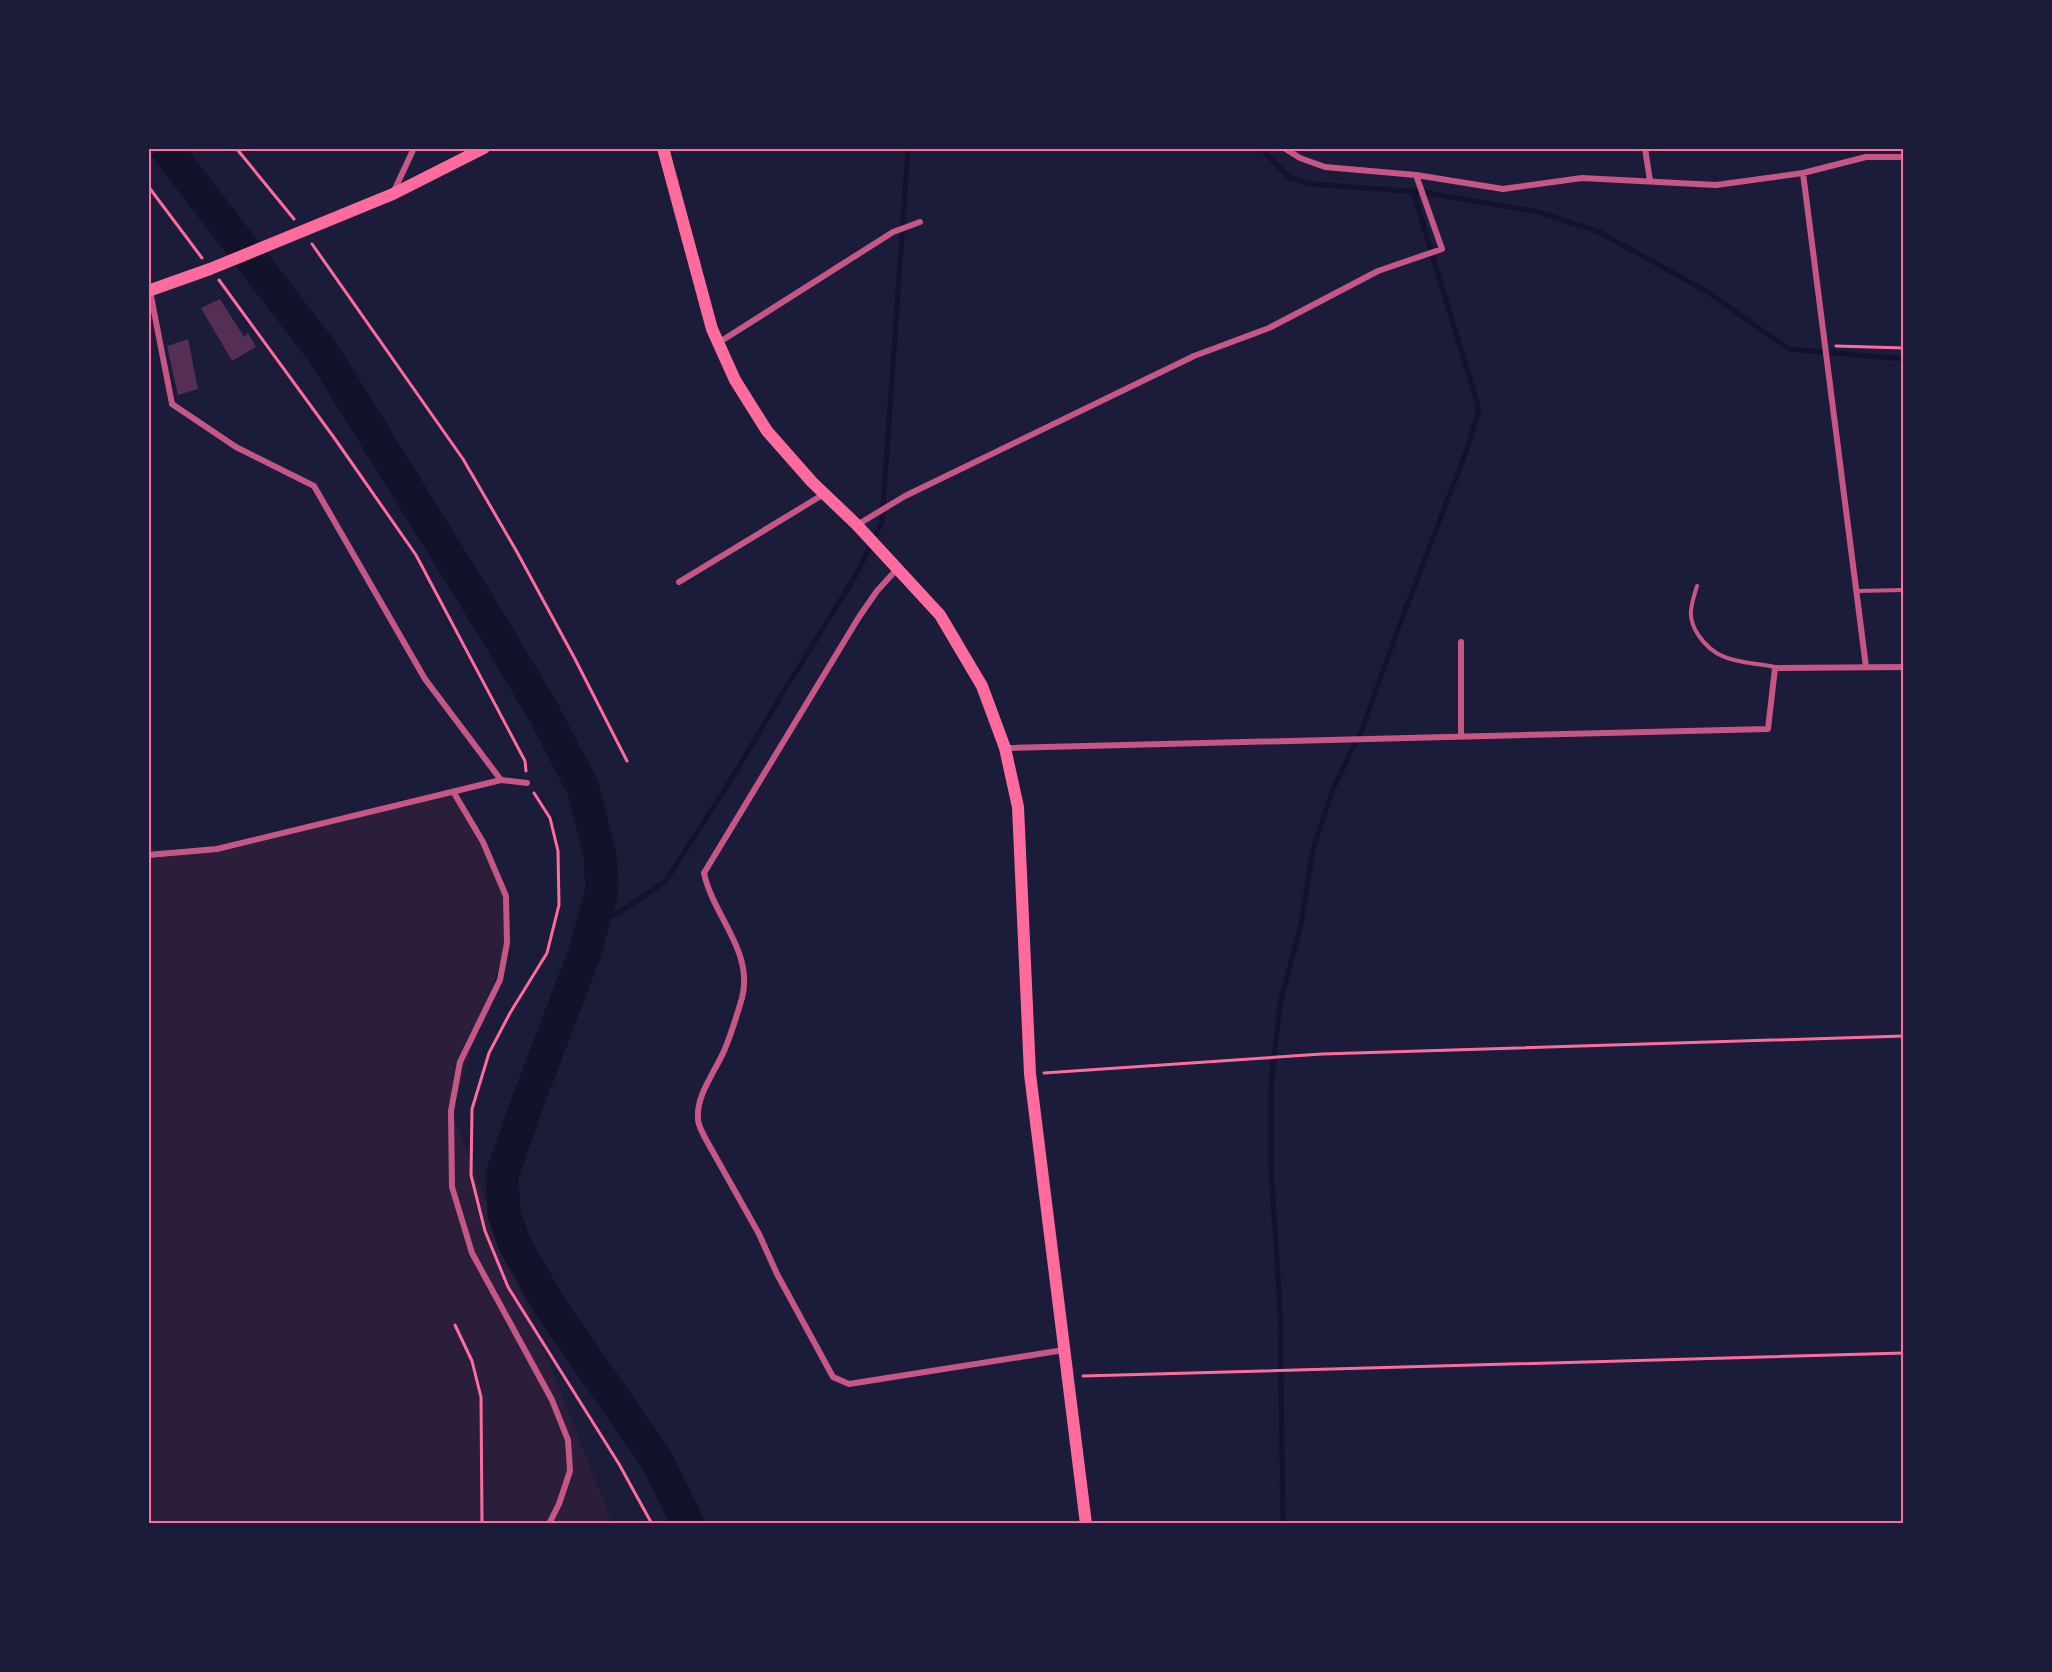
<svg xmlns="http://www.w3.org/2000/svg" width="2052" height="1672" font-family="Figtree,sans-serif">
<rect width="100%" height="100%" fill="#1b1b3a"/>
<path fill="#2a1e3b" d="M454,793L506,896L507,943L451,1111L612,1523H149L148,849H217Z"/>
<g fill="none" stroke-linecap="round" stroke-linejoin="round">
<path stroke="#12122b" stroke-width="5" d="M1261,148L1290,178L1311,184L1422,192L1538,212L1599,232L1706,291L1789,349L1904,359
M592,927L623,910L666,881L737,770L781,696L856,575L882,522L908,148
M1283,1524L1280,1309L1271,1167V1085L1280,1004L1301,924L1313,849L1333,789L1363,727L1395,637L1467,449L1479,409L1413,191"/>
<path stroke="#12122b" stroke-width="33" d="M166,148L324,354L496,632L545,715L583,788L600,855L602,891L585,952L527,1104L502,1175L504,1214L515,1245L550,1306L656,1459L688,1524"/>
</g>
<path fill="#542f53" d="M220,299L244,337L248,333L256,347L232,361L201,308Z
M188,339L198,389L178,395L167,346Z"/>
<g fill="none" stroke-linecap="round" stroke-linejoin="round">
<path stroke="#ff6b9d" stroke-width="3" d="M236,148L294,219
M148,186L202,258
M312,244L463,459L517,552L575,659L627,761
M219,280L335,439L416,555L525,761L526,771
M1836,346L1904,348
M534,793L550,818L558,851L559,905L547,953L510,1013L489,1053L472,1109L471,1175L485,1231L508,1287L619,1464L652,1524
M1044,1073L1322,1054L1904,1036
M455,1325L472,1361L481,1397L482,1524
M1083,1376L1904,1353"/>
<path stroke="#c65784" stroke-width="4" d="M1697,586C1691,606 1686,617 1699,636C1718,664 1744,661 1775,667
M1857,591L1904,590"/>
<path stroke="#c65784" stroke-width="6" d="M1284,148L1300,158L1325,167L1416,175L1503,189L1582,178L1716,185L1803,173L1866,157H1904
M1645,148L1650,181
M1803,173L1866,667
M394,191L414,148
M150,291L172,404L236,447L314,486L425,679L501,780
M718,343L893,232L920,222
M857,525L905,496L1194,356L1269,328L1378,271L1442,249L1416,175
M897,569L877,591L859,617L704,873C713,916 754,951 742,998C737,1015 731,1035 724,1051C715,1072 696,1095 698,1119C698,1125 702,1131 704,1136L759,1234L777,1274L833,1377L849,1384L1064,1350
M679,582L824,494
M1461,642V736
M1005,748L1768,729L1775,668L1904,667
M454,793L483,842L506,896L507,943L500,980L460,1062L451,1111L452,1187L472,1253L552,1400L568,1440L570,1471L559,1504L549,1524
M148,855L217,849L501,780L527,783"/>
<path stroke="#ff6b9d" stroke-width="12" d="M663,148L712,329L735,380L767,431L812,482L857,525L940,615L982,686L1005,748L1018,807L1030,1074L1086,1524
M148,291L210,269L393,194L484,148"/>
</g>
<rect width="2052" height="1672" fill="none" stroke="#1b1b3a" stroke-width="300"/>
<rect x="150" y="150" width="1752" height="1372" fill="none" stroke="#ff6b9d" stroke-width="2"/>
</svg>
